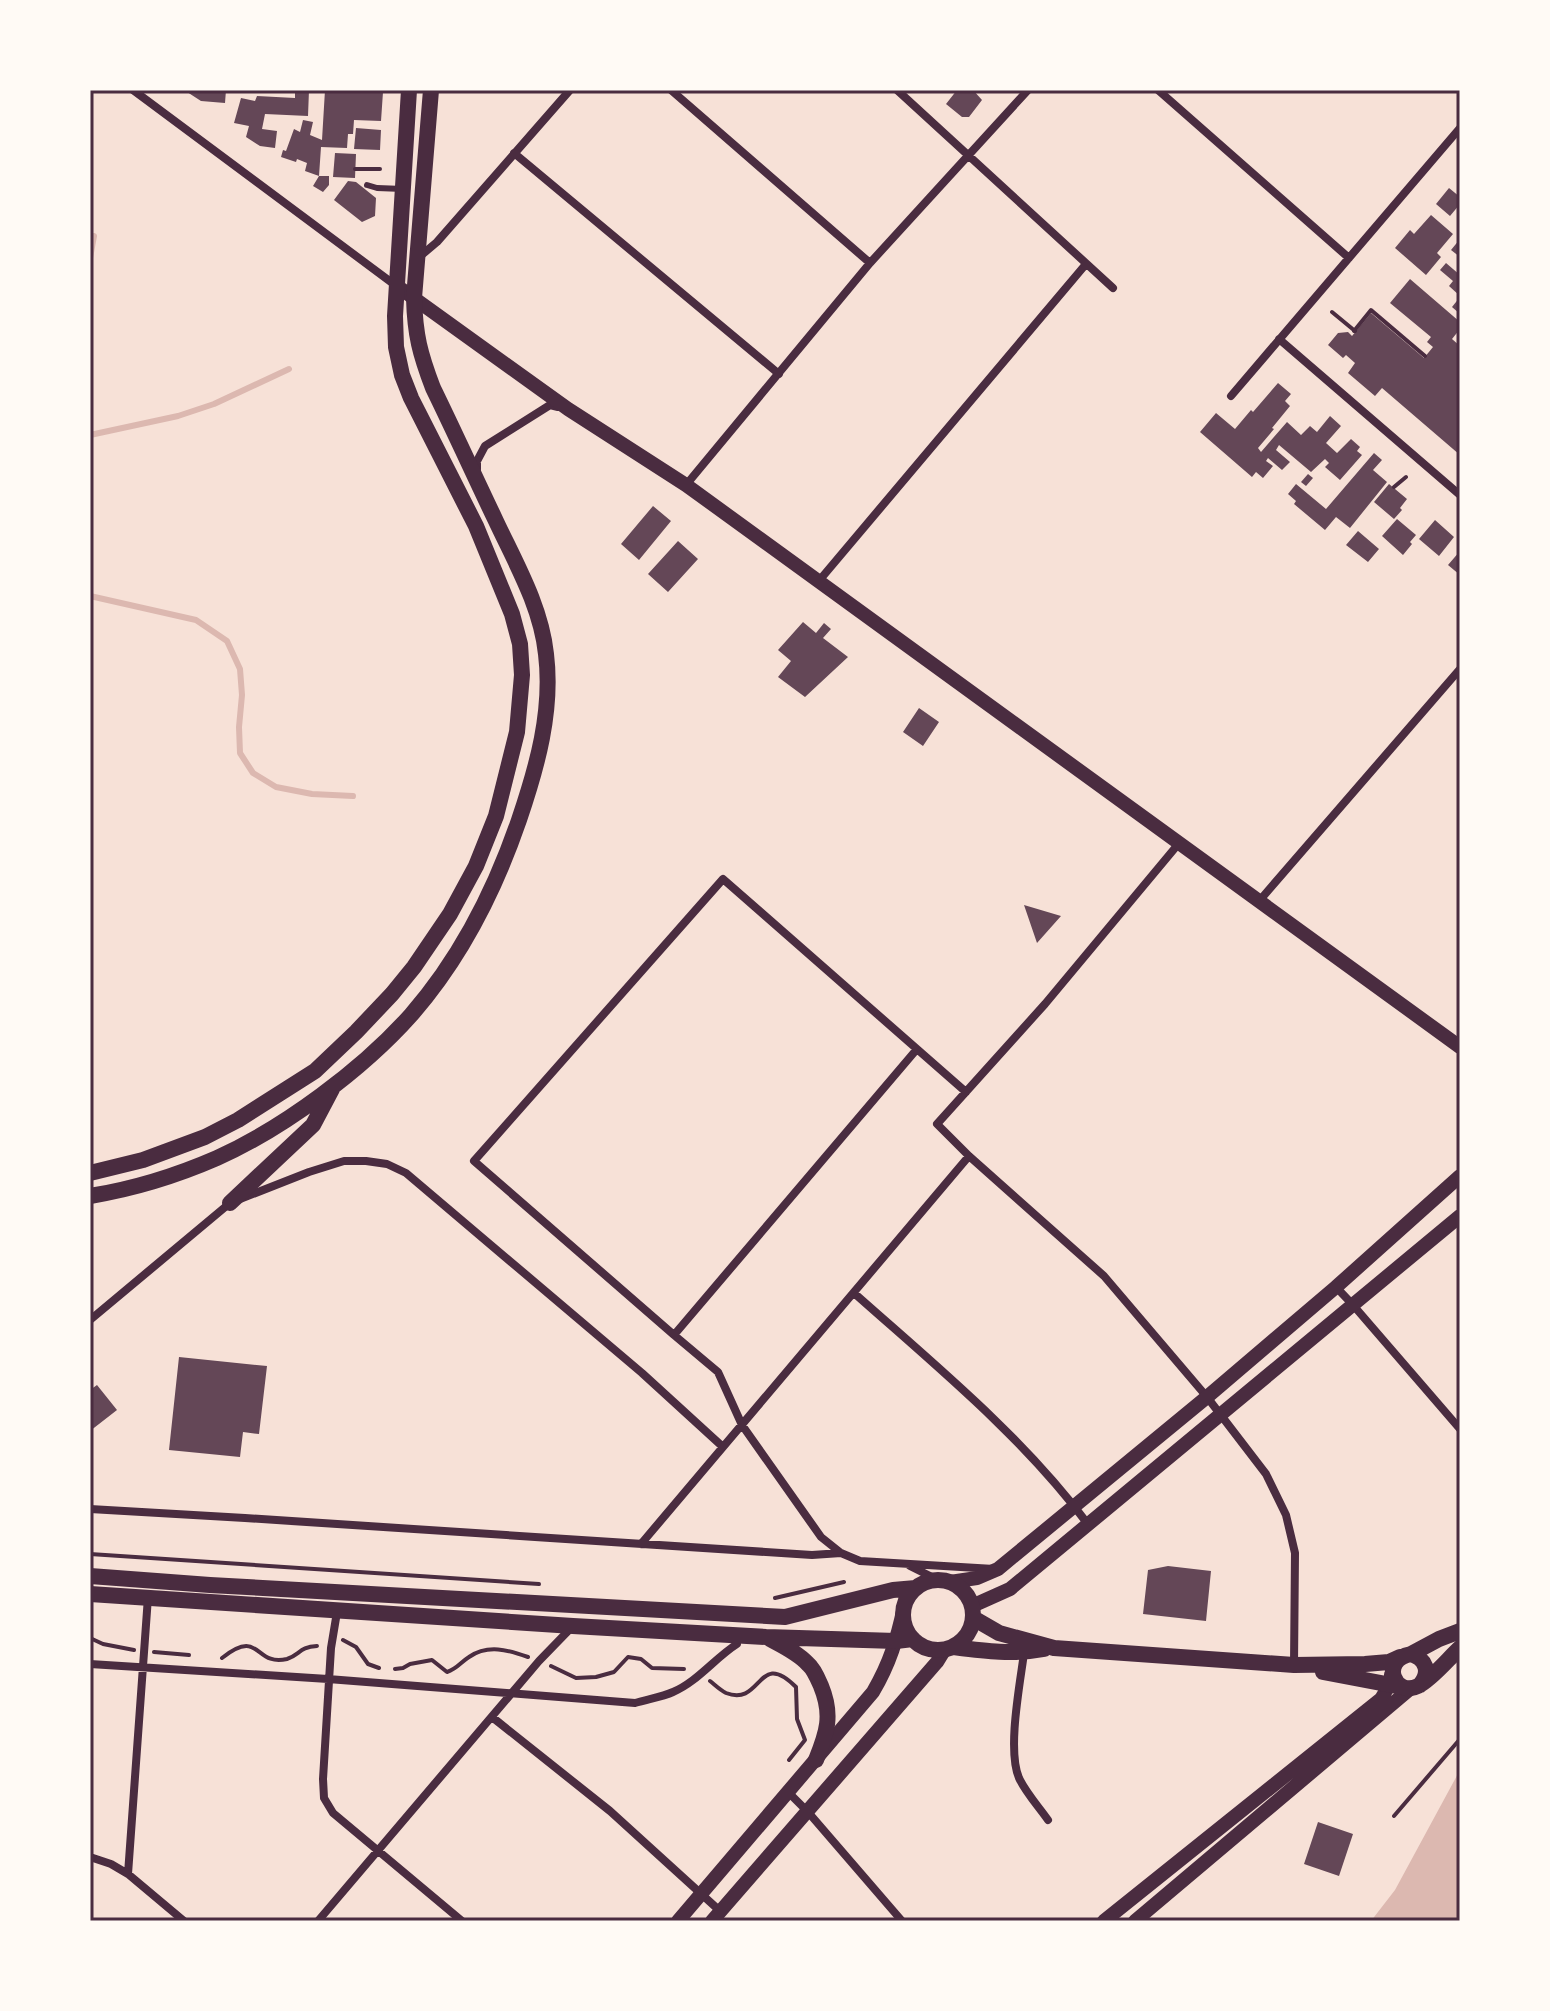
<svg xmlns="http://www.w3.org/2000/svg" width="1550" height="2011" font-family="'Public Sans',sans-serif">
<rect width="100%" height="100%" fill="#f7e1d7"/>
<path fill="#dcb8b0" d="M1460,1770V1921H1371L1395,1890Z"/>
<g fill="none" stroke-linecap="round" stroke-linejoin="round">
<path stroke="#dcb8b0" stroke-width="6" d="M90,258L94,236
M90,435L178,416L214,404L289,369
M90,596L196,620L227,641L240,669L242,695L239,727L240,753L253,773L276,787L312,794L353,796"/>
</g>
<path fill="#644757" d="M184,90H226L225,103L201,101Z
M295,90H309L308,116L265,114L262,129L277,131L275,148L260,146L246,137L249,126L234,123L241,98L255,101L257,96L295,98Z
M325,90L383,92L381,121L354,120L353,134H348L347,148L321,147L319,176H329V185L323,192L313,186L319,176L305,171L307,163L297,159L296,162L281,157L283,150L286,151L294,129L300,132L303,120L313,122L310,135L322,140Z
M957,90H973L982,100L969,117H962L946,104Z
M356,128L381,130L380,150L354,149Z
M335,153L356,154L355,178L333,177Z
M348,181L356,182L376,198L375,216L362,222L334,200Z
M1449,188L1460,197V204L1450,216L1436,204Z
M1431,215L1453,234L1437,253L1441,257L1426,275L1395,248L1410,230L1414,234Z
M1460,239V257L1451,250Z
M1446,263L1460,275V296L1449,286L1453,281L1440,270Z
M1410,279L1460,322V329L1452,339L1460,346V455L1382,388L1375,396L1348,373L1355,363L1346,355L1343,358L1328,345L1338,333L1348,332L1352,336L1371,313L1424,358L1433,347L1427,342L1431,337L1390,303Z
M1460,297V314L1452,307Z
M1278,383L1291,394L1285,401L1290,406L1272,428L1274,429L1258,448L1261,452L1287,422L1301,435L1310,426L1317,432L1330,416L1341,426L1326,443L1337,453L1351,439L1360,447L1357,451L1362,455L1340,480L1325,467L1329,463L1325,459L1311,472L1279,445L1276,450L1290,462L1282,470L1268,458L1266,461L1273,466L1263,478L1256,472L1252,477L1200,432L1216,413L1235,429L1251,410L1253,412Z
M1374,453L1382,460L1373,470L1387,482L1350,528L1336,517L1325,530L1294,504L1296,501L1288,494L1296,484L1326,509Z
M1308,474L1313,478L1306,486L1301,482Z
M1389,484L1407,499L1400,508L1402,510L1394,519L1374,502Z
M653,506L671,521L639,560L621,544Z
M1397,519L1416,535L1410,542L1412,544L1403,555L1382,536Z
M1435,520L1454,537L1439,556L1419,539Z
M1358,531L1379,549L1368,562L1346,545Z
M678,541L698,559L668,592L648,574Z
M1460,551V575L1448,565Z
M803,622L816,633L824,623L831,629L823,638L848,657L805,697L778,677L791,661L778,650Z
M919,708L939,722L923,746L903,732Z
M1024,905L1061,916L1037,943Z
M179,1357L267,1366L259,1434L243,1432L240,1457L169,1450Z
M97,1385L117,1410L90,1431V1390Z
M1168,1566L1211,1571L1206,1621L1143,1614L1148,1570Z
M1318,1822L1353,1834L1339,1876L1304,1864Z"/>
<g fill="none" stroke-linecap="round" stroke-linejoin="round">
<path stroke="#4a2c40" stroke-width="4" d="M355,169H380
M1332,312L1355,331
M1354,331L1371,310L1425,356
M1394,487L1406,477
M90,1554L539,1584
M775,1598L844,1582
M90,1638L103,1644L134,1650
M343,1640L356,1647L368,1664L379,1668
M154,1652L189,1655
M222,1658C261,1627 254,1667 287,1659C300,1655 299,1647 317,1646
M551,1666L576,1678L596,1677L614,1672L628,1657L641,1659L652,1668L684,1669
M395,1669L403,1668L410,1664L432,1660L447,1672C457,1669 461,1662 469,1657C488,1644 508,1650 528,1657
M710,1681C715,1685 720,1690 726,1693C763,1707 757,1648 796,1687L797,1719L805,1740L789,1760
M1394,1816L1460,1739"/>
<path stroke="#4a2c40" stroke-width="6" d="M367,185L377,188L403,189"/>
<path stroke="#4a2c40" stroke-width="8" d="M133,90L395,285
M671,90L870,263
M897,90L1113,288
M1158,90L1349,258
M514,153L779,374
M418,258L437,242L570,90
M1279,339L1460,495
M1231,396L1460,128
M477,469V461L485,446L550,405L558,407
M686,485L870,263L1028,90
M818,582L1086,264
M1180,842L1045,1004L937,1124L969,1156L1104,1276L1207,1397L1266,1474L1286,1515L1295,1553L1294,1665
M1260,900L1460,669
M917,1049L674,1335L474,1161L723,879L966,1092
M1336,1287L1353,1305L1460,1429
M854,1293C935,1365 1022,1436 1087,1523
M90,1320L230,1203L309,1172L344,1161H366L387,1164L406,1173L642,1373L723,1447
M674,1335L718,1372L742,1425L821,1537L841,1553
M90,1509L245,1518L812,1555L841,1553L860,1561L994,1569
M641,1544L969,1156
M910,1566L938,1580
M148,1597L128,1874L184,1921
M337,1612L331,1648L323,1779L324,1798L333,1813L462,1921
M1024,1653C1020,1684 1007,1750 1019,1778C1026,1793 1039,1807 1048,1820
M90,1664L328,1679L635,1703C648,1699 662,1697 673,1692C697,1682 715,1658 737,1644L735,1635
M492,1717L610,1811L720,1911
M789,1793L808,1812L902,1921
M90,1857L111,1864L128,1874
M318,1921L539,1661L571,1628"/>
<path stroke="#4a2c40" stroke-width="14" d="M397,286L568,409L686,485L1460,1047
M950,1582L977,1578L998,1569L1207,1397L1336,1287L1460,1176
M972,1606L1010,1589L1460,1216
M678,1921L873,1692C890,1663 897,1639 904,1607
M712,1921L937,1662L945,1649
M1104,1921L1381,1699L1390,1684L1391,1675
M1135,1921L1410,1689"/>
<path stroke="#4a2c40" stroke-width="16" d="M90,1173L143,1160L205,1137L238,1120L315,1071L356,1032L392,994L414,967L450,914L476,866L496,816L517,732L522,675L520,644L512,614L476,526L411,398L402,375L396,347L395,316L409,90
M90,1196C133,1189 178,1175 217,1158C284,1128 363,1069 411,1015C460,959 495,890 519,820C537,767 553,711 546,654C541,606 515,562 495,519C474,475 454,431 433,388C420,354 415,335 414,298L431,90
M230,1203L313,1125L332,1089
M90,1576L210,1585L785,1617L893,1590L916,1588
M903 1615a35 35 0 1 1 70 0a35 35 0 1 1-70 0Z
M90,1594L573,1626L766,1637L896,1641L913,1639
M973,1618L999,1633L1054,1648L1294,1665L1365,1664L1389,1662L1400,1657
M770,1639C783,1646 798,1653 808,1664C814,1669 818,1679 821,1686C833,1715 827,1733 816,1760
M953,1647C984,1651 1013,1655 1044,1649
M1411,1654L1439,1639L1460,1631
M1323,1672L1402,1687
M1420,1685C1431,1672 1426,1659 1411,1654C1379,1660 1395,1698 1418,1686C1432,1679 1448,1659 1460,1648"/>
</g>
<rect width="1550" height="2011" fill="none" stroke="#fffaf5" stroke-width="184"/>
<rect x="92" y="92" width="1366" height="1827" fill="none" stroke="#4a2c40" stroke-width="3"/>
</svg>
